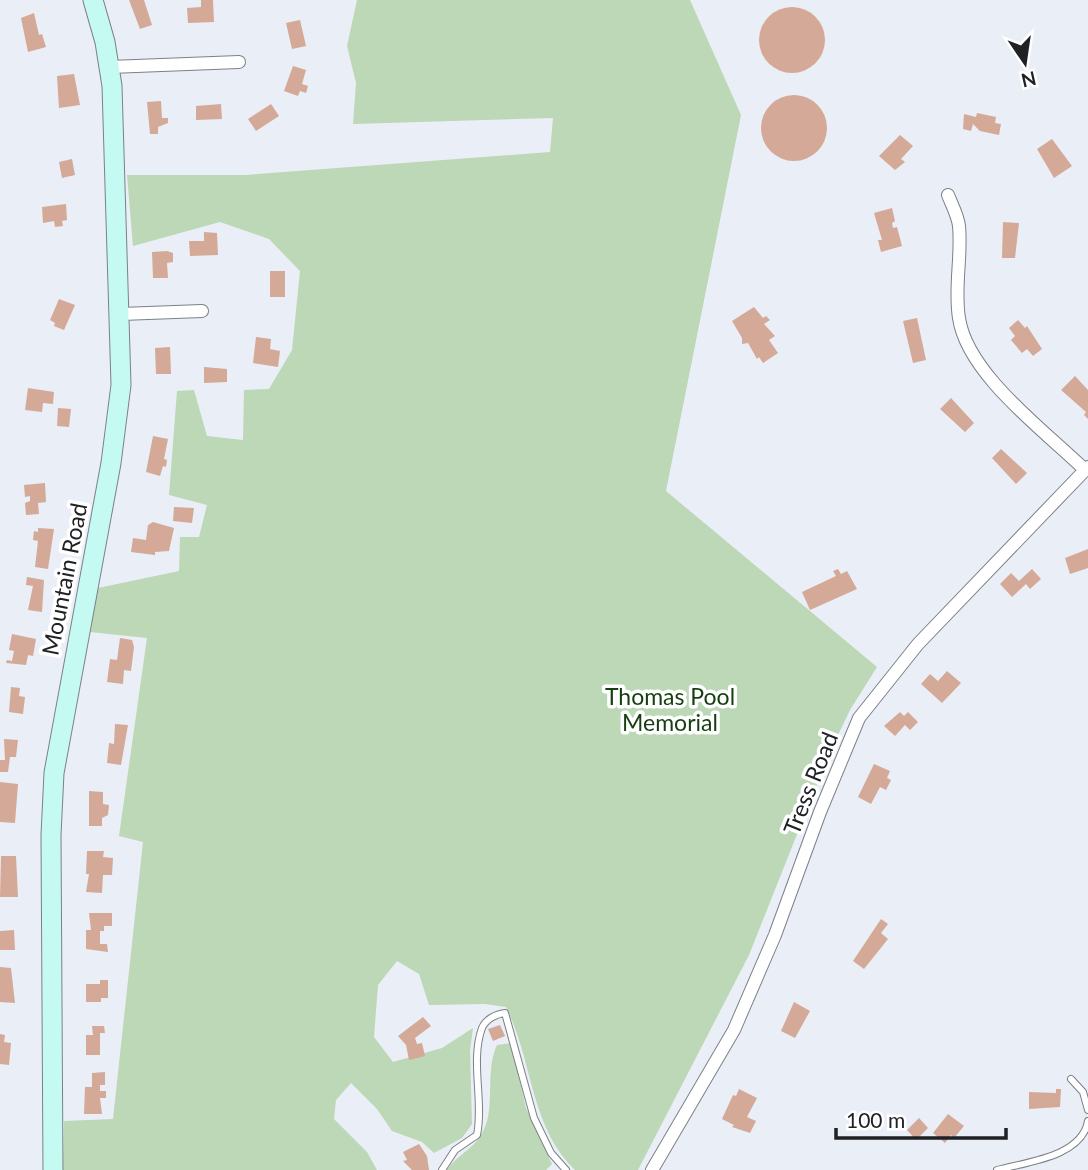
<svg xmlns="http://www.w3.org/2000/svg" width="1088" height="1170" font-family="Lato,sans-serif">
<rect width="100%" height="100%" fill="#eaeef6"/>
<path fill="#bcd8b7" d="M357,0H690L741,115L666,491L877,667L850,710L829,754L749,955L638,1170H575C530,1127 533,1061 506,1007L485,1004L429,1005L419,974L397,961L378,985L374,1037L393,1062L442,1048L473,1028L470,1051L472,1124L462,1138L434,1153L422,1142L392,1131L377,1109L351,1083L336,1100L334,1119L367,1152L377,1170H63L64,1121L113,1119L143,842L119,836L147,638L90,632L98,588L179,571L180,537H199L207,505L169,495L177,391L194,390L207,436L243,440L244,390L269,389L292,350L300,271L269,239L220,222L133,246L127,175H245L550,152L553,118L353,124L356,83L347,46Z
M511,1043L526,1108L552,1164L546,1170H447C456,1156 473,1149 481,1135C497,1111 484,1072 497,1045Z"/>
<path fill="#d4a997" d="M129,0H144L152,25L140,29Z
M201,0H213L214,22L188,23L187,8L201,7Z
M759 40a33 33 0 1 1 66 0a33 33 0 1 1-66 0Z
M34,13L39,35L42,34L46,47L28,52L21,18Z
M300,20L306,46L292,49L286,23Z
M293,66L306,70L302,84L308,86L306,93L300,91L298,96L284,91Z
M74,74L80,105L59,108L57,76Z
M761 128a33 33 0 1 1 66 0a33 33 0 1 1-66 0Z
M161,101L162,118H168V123L158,127V134H150L147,102Z
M221,104L222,119L196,120V106Z
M271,104L279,116L256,131L248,119Z
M977,113L996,117L995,123L1001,124L999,135L980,131L973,124L971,131L963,129L964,114L976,117Z
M900,135L913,146L901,159L905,162L895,170L879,156Z
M1052,139L1072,166L1054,178L1037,149Z
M72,159L75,175L62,178L59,162Z
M66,204L67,220L62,221L63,226L55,227L54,221L43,223L42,207Z
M892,208L895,221L892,223L893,228L897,227L902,246L881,252L878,240H882L874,213Z
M1003,222L1019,223L1015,258H1002Z
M204,232L217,233L218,255L190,256L189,241H204Z
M167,251L173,253V262L167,263L168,278H153L152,252Z
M270,271H285V297H270Z
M59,299L75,305L64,330L54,326L55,323L50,320Z
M754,307L763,318L766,316L770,320L764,324L775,336L769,340L778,353L763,363L759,357L757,359L748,343L742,344V338L732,321Z
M917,318L926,360L913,363L903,321Z
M1018,320L1025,328L1027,326L1042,349L1033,356L1027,349L1022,353L1011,340L1015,336L1009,328Z
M256,337L271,339L270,349L280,351L278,367L253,363Z
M170,347L171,374H156L155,348Z
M204,367L227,369V382L204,383Z
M1075,376L1088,390V419L1084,415L1086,412L1061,390Z
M28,388L54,392L53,404L43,403L42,412L25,410Z
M951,398L974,423L965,432L940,409Z
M58,408L71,409L69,427L57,426Z
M153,436L168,439L164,459L167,460L166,467L163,466L160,476L146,472Z
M1001,449L1027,473L1016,484L992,458Z
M45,483L46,502L38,503L39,514L26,515L25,503L30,501V496L25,497L24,485Z
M174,507L194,508L192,523L173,521Z
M153,522L174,528L169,551L155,552V555L131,552L133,538L146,540L148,525Z
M38,528L54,529L48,569L35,567L38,541L33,540L34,531L38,532Z
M1088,549V568L1070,574L1065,558Z
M838,569L841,574L847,571L857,589L810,610L802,592L836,576L833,571Z
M1032,569L1041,579L1030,589L1026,584L1012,597L1000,584L1011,573L1019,581Z
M27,577L44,580L42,612L28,610L33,586L26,585Z
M12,634L36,639L33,656L28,655L26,665L6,663L7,660L12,661L14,651L9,650Z
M120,638L132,640L134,647L131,671L124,670L123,684L107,682L110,659L117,660Z
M947,671L961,683L942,703L921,684L930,674L938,681Z
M11,687L20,688L19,696L25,697L23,714L9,712Z
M900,712L904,716L908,712L918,722L910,730L905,725L895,736L884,726Z
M115,724L128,725L121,765L107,763L109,743L114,744Z
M4,739L18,740L16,757H10L8,772H0V760H5Z
M874,764L890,771L887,778L891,780L886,790L880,787L871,804L858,797Z
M0,782L18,784L15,823L0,822Z
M89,791L103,792V804L109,805L108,815L102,818V826H89Z
M87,851H104L103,857L113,858L112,875H103L102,893L86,892L89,874H86Z
M1,856H16L18,897H0Z
M89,913H112V926H104V931H100V944H107L108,952L86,949V930H91Z
M881,919L888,924L881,933L888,939L864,969L853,961Z
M14,930L15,950H0V931Z
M0,967L11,968L15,1003L0,1002Z
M100,980H108V998H101V1002H86V984H100Z
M794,1002L810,1011L795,1038L781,1031Z
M423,1017L431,1026L415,1038L417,1044L422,1043L425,1056L409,1060L406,1045L398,1036Z
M500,1025L505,1036L493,1041L488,1029Z
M92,1026H104L105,1033H100V1055H86V1035H93Z
M0,1034L5,1035L4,1042L11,1043L9,1065L0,1064Z
M105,1072V1085H100V1091H106V1098H100L102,1114H84L85,1087H92V1073Z
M739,1089L757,1098L747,1117L756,1121L750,1133L732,1127L734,1125L722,1119L733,1095L736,1096Z
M1056,1089H1061L1060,1107L1029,1109V1092L1056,1093Z
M948,1114L964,1126L954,1138L951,1135L945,1143L933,1133Z
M919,1118L928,1128L916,1140L907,1130Z
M419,1144L427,1156L429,1170H412L403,1161L407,1160L403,1152Z"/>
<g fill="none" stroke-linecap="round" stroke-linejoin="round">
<defs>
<path id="service" d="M1071,1079L1083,1092L1088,1110
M442,1170L455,1150L477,1135C484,1101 470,1061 482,1028C486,1019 496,1014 505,1013L534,1118L551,1153L566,1170
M997,1170C1026,1162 1082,1157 1088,1121"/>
<path id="minor" d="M110,67L239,62
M948,195C952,205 958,216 959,226C962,256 954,288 959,318C967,374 1045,431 1085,470
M121,314L202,311
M652,1170L734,1030L775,935L820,812L859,718L918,644L1088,467"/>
<path id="secondary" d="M53,1170L51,835L54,773L111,463L121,385L112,86L105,42L93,0"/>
</defs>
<use href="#service" stroke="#7c8087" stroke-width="8"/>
<use href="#minor" stroke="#7c8087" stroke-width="14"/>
<use href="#secondary" stroke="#7c8087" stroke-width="21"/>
<use href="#service" stroke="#fff" stroke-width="6"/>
<use href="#minor" stroke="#fff" stroke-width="12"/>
<use href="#secondary" stroke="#c5faf2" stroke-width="19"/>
</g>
<g text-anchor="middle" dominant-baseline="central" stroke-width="7" stroke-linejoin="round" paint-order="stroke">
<g font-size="23" fill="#202124" stroke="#fff">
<text transform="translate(64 579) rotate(-79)">Mountain Road</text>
<text transform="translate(810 783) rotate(-68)">Tress Road</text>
</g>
<g font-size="23" fill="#163e10" stroke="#fff">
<text x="670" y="696">Thomas Pool<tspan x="670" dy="26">Memorial</tspan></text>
</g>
</g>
<g transform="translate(1025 63) rotate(167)" stroke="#ffffff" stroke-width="5" paint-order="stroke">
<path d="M0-5L12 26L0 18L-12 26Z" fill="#202124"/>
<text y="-10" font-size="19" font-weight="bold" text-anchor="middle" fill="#202124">N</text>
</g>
<path d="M836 1128v10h170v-10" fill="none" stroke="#202124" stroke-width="3.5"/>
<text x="846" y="1128" font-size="21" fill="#202124" stroke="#ffffff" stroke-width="5" paint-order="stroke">100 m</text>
</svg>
